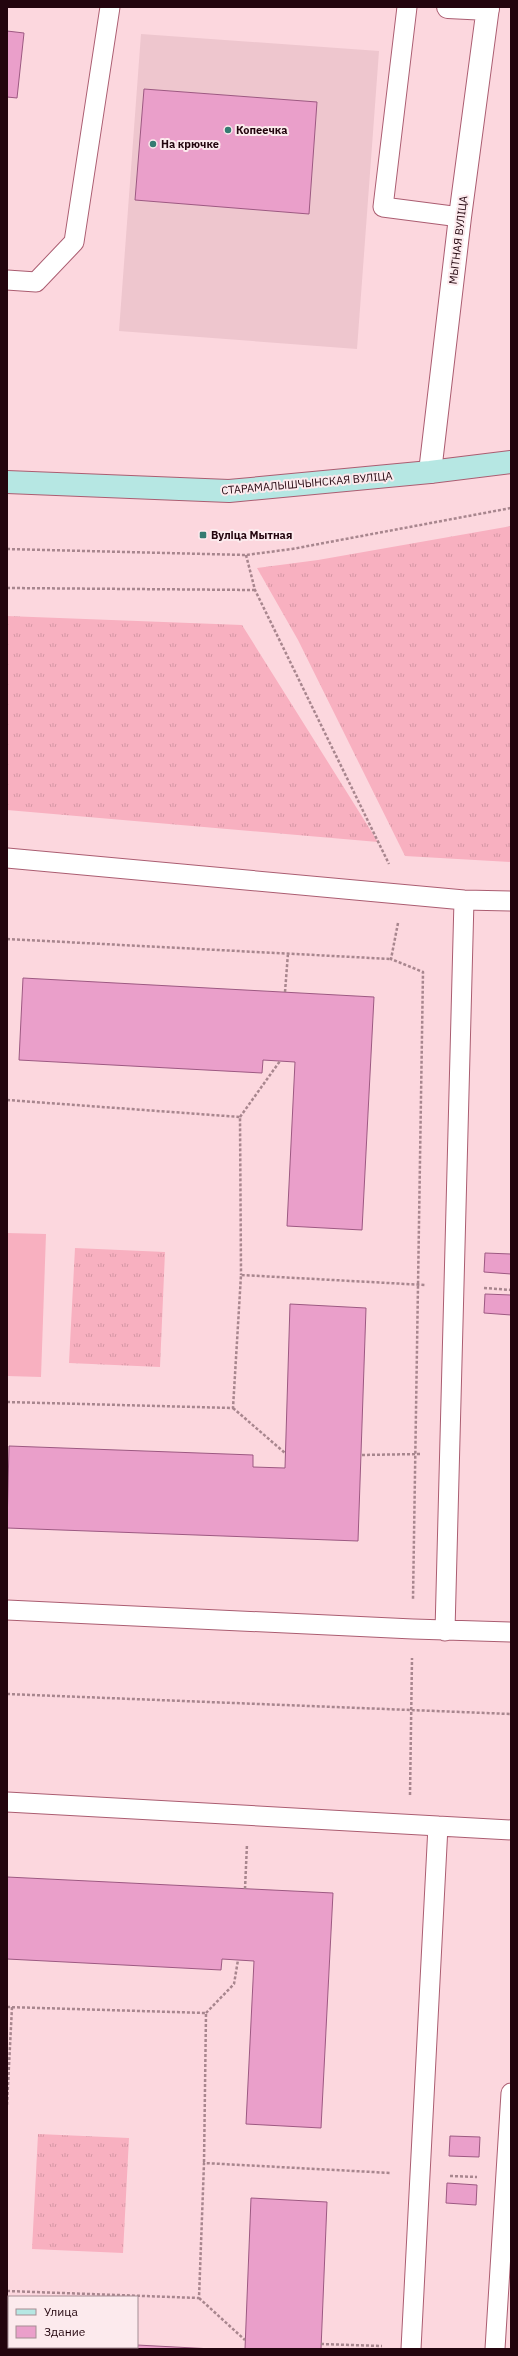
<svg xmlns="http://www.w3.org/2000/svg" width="518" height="2356" font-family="'IBM Plex Sans',sans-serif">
<defs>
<pattern id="grass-tufts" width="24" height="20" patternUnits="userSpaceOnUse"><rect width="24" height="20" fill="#f8b0c0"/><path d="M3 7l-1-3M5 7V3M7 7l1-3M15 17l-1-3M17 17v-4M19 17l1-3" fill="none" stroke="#d496a4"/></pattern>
</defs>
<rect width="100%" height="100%" fill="#fcd7de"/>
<path fill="#eec6ce" d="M141,34L379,51L357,349L119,331Z"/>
<path fill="url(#grass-tufts)" d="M511,526V862L405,856L298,640L257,568L318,560Z
M7,616L242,625L378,842L7,810Z
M75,1248L165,1252L160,1367L69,1363Z
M38,2134L129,2138L123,2253L32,2249Z"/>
<path fill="#f8b0c0" d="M7,1233L46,1234L41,1377L7,1376Z"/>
<path fill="#ea9fca" stroke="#9d5982" d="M7,31L24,33L17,98L7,97Z
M144,89L317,102L309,214L135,200Z
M23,978L374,997L362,1230L287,1226L295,1062L263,1060L262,1073L19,1060Z
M485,1253L511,1254V1274L484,1272Z
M485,1294L511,1295V1315L484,1313Z
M290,1304L366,1308L358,1541L7,1528L9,1446L253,1455V1467L285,1468Z
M7,1877L333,1893L321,2128L246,2124L254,1961L222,1959L221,1970L7,1959Z
M450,2136L480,2137L479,2157L449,2156Z
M447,2183L477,2185L476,2205L446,2203Z
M251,2198L327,2202L321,2349H245Z
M7,2339H9V2347H137V2345L213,2349H7Z"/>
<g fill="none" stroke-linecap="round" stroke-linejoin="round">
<defs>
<path id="lane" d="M407,7L383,207L460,217
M7,280L36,282L74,242L110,7
M7,858L464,900L511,901
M7,1610L413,1629L511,1632
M445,1631L464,900
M7,1802L511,1830
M411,2349L438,1826
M495,2349L511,2093"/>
<path id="street" d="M448,7L488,9
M430,472L460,217L488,7"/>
<path id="secondary" d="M7,482L229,491L430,472L511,462"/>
</defs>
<use href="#lane" stroke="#ab5d71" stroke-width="21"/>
<use href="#street" stroke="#ab5d71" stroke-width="24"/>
<use href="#secondary" stroke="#ab5d71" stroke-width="24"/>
<path stroke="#a8868e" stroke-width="2.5" stroke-dasharray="3 2" stroke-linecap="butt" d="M7,549L246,555L292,549L511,508
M246,555L255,590L389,864
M7,588L255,590
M398,923L391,959L423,972L413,1599
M7,939L391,959
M285,992L288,953
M7,1100L240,1117L241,1275
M240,1117L280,1061
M484,1288L511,1290
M7,1402L233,1408L241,1275L425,1285
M233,1408L285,1453
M362,1455L421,1454
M7,1694L511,1714
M410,1795L412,1658
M245,1889L247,1844
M7,2007L206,2013L204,2163
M206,2013L234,1984L238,1960
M7,2105L12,2007
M450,2176L477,2177
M7,2291L199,2298L204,2163L391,2173
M199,2298L245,2340
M321,2344L382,2346"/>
<use href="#lane" stroke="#fff" stroke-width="19"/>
<use href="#street" stroke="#fff" stroke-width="22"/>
<use href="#secondary" stroke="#b6e7e3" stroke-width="22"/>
</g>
<g fill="#357b72" stroke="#fceaed" stroke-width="1.5">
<circle cx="228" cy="130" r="4"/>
<circle cx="153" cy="144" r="4"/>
<rect x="199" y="531" width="8" height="8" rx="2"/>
</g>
<g text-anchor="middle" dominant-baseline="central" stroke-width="4" stroke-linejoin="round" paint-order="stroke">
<g font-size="11" font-weight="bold" fill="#23050e" stroke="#fceaed" text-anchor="start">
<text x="236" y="130">Копеечка</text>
<text x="161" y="144">На крючке</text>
<text x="211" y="535">Вуліца Мытная</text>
</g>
<g font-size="11" fill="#23050e" stroke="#fceaed">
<text transform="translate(458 240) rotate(-83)">МЫТНАЯ ВУЛІЦА</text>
<text transform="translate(307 483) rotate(-5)">СТАРАМАЛЫШЧЫНСКАЯ ВУЛІЦА</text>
</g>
</g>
<rect width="518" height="2356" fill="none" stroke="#23050e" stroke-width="16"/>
<rect x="8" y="2296" width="130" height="52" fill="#fceaed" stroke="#a58e94"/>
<rect x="16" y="2309" width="20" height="6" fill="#b6e7e3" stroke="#a58e94"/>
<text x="44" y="2316" font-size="12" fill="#23050e">Улица</text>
<rect x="16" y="2326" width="20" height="12" fill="#ea9fca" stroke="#a58e94"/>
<text x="44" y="2336" font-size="12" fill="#23050e">Здание</text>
</svg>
